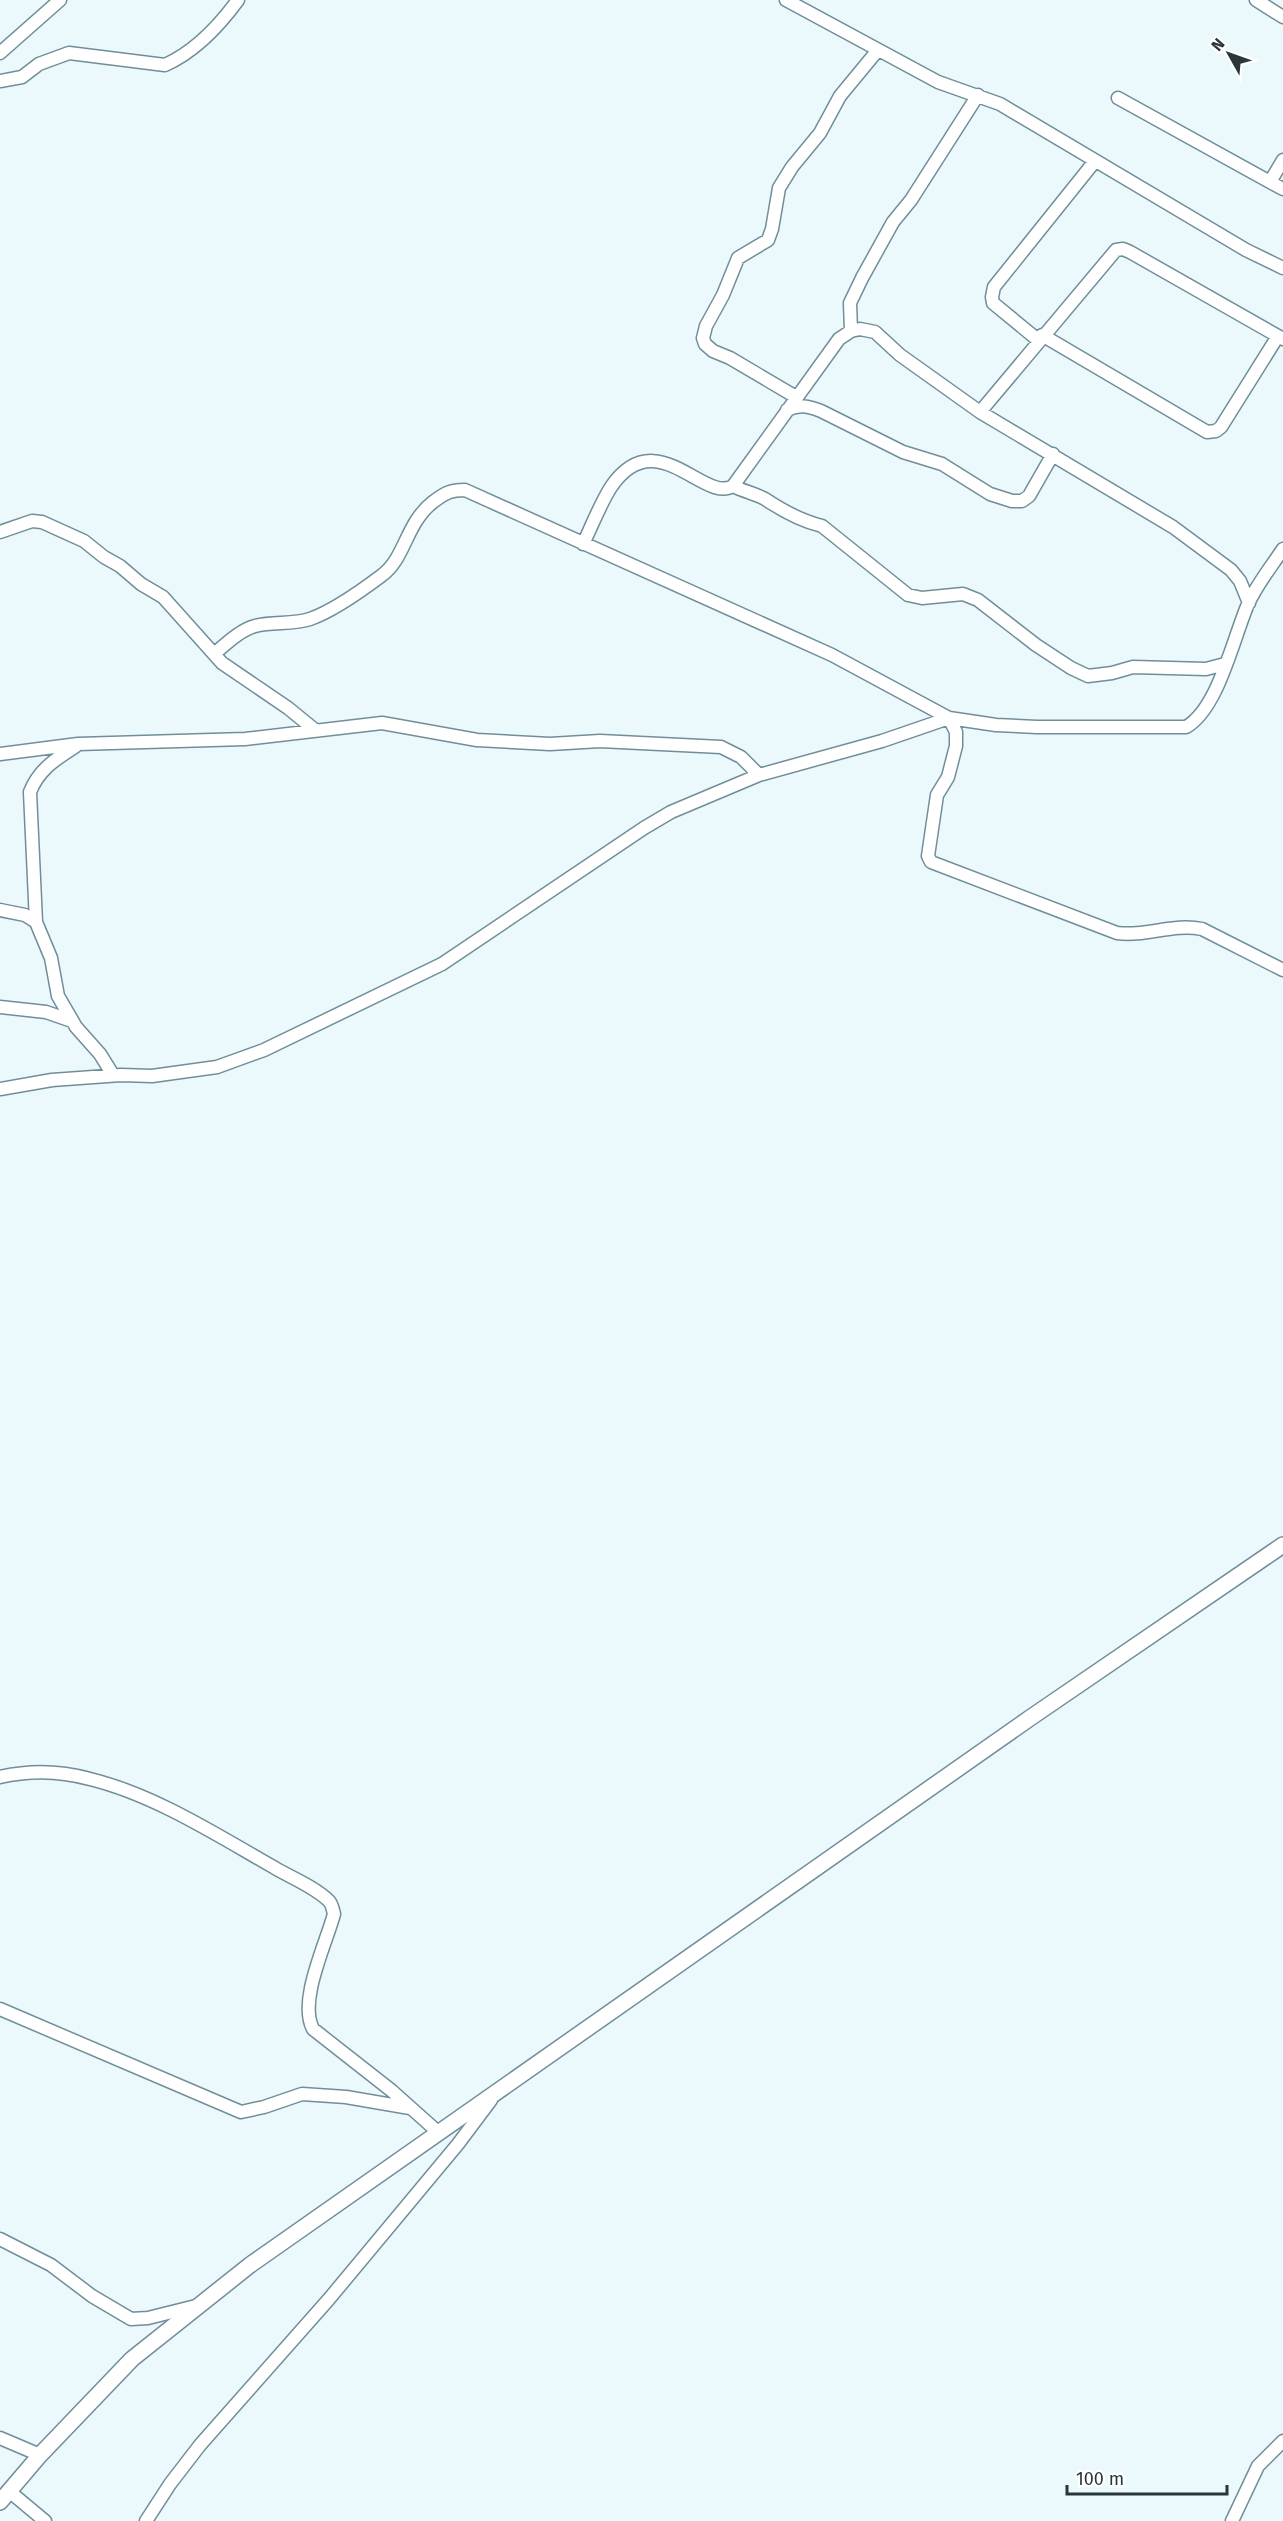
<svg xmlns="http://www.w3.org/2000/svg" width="1283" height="2521" font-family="'Fira Sans',sans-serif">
<rect width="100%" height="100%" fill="#ebf8fc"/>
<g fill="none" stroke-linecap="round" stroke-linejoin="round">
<defs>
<path id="minor" d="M786,0L938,82L1000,104L1246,250L1283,268
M1256,0L1283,17
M0,53L60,0
M0,81L22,77L39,64L69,53L165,65C194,52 219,26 238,0
M1118,98L1270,182
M1283,160L1270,182L1283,189
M851,331L850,303L862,278L893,222L911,200L978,95
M1042,335L1207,432L1216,431L1221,427L1278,336
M1038,340L993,303L992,297L994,287L1095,161
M796,397L730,358L713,351L705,344L703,338L706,326L723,295L738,258L768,240L772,229L779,188L792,167L820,133L840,96L878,50
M787,410C800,404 808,406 821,411L903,452L942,464L990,494L1012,501H1022L1029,496L1053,454
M980,412L1116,250L1123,249L1130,252L1283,339
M733,486C743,491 756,494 765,499C783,511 801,521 822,526L908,595L922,598L963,594L978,600L1036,645L1071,668L1088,676L1112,673L1133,667L1206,669L1225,664
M0,532L32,521L42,522L84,541L104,557L120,566L141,584L163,597L222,663L288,708L315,730
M583,544C592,526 600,504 611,487C656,421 704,504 733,486L839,339L851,331L860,329L875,332L900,355L980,412L1173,527L1231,570L1240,581L1249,603
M214,654C226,644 240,630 255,626C272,621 293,625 310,619C333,611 361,591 381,576C406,558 405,524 433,502C445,493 450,490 465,490L832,655L949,718L956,732V746L948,777L937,795L928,856L931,862L1117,933C1146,937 1173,923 1202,929L1283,970
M0,754L78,744L245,739L382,723L477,740L550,744L600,741L721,747L741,757L759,775
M0,910L25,915L36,922L51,958L58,996L76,1027L100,1054L113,1075
M36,922L30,792C39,769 56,759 76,746
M0,1007L46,1012L72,1021
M0,1089L52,1080L121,1075L152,1076L217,1067L264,1050L442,964L644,828L671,812L759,775L882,741L949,718L996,725L1037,727H1186C1218,709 1233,639 1248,604C1257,584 1271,567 1283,549
M0,1777C30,1770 61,1771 90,1779C155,1795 217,1835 275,1868C292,1878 315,1887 329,1901C332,1904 333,1910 334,1914C326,1944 298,2001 313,2029L392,2091L439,2133
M0,2009L241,2112L264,2107L302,2094L346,2097L410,2108
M0,2239L51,2265L92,2296L131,2319L148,2318L196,2306
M0,2438L40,2455
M9,2491L45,2521
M146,2521L170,2484L200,2445L329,2299L458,2144L491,2100
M1232,2521L1258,2466L1283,2441"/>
<path id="major" d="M0,2502L40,2455L132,2359L250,2265L1030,1718L1283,1545"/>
</defs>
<use href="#minor" stroke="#708e99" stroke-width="15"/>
<use href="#major" stroke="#708e99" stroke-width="18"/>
<use href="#minor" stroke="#fff" stroke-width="12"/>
<use href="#major" stroke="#fff" stroke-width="15"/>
</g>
<g transform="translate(1229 54) rotate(310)" stroke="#ffffff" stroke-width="4.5" paint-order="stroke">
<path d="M0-4.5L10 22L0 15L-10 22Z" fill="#29363a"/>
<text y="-9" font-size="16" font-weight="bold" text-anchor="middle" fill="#29363a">N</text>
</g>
<path d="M1067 2485v9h160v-9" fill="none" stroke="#29363a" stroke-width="3"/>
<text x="1076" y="2485" font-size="18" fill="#29363a" stroke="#ffffff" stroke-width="4.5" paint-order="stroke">100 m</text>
</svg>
